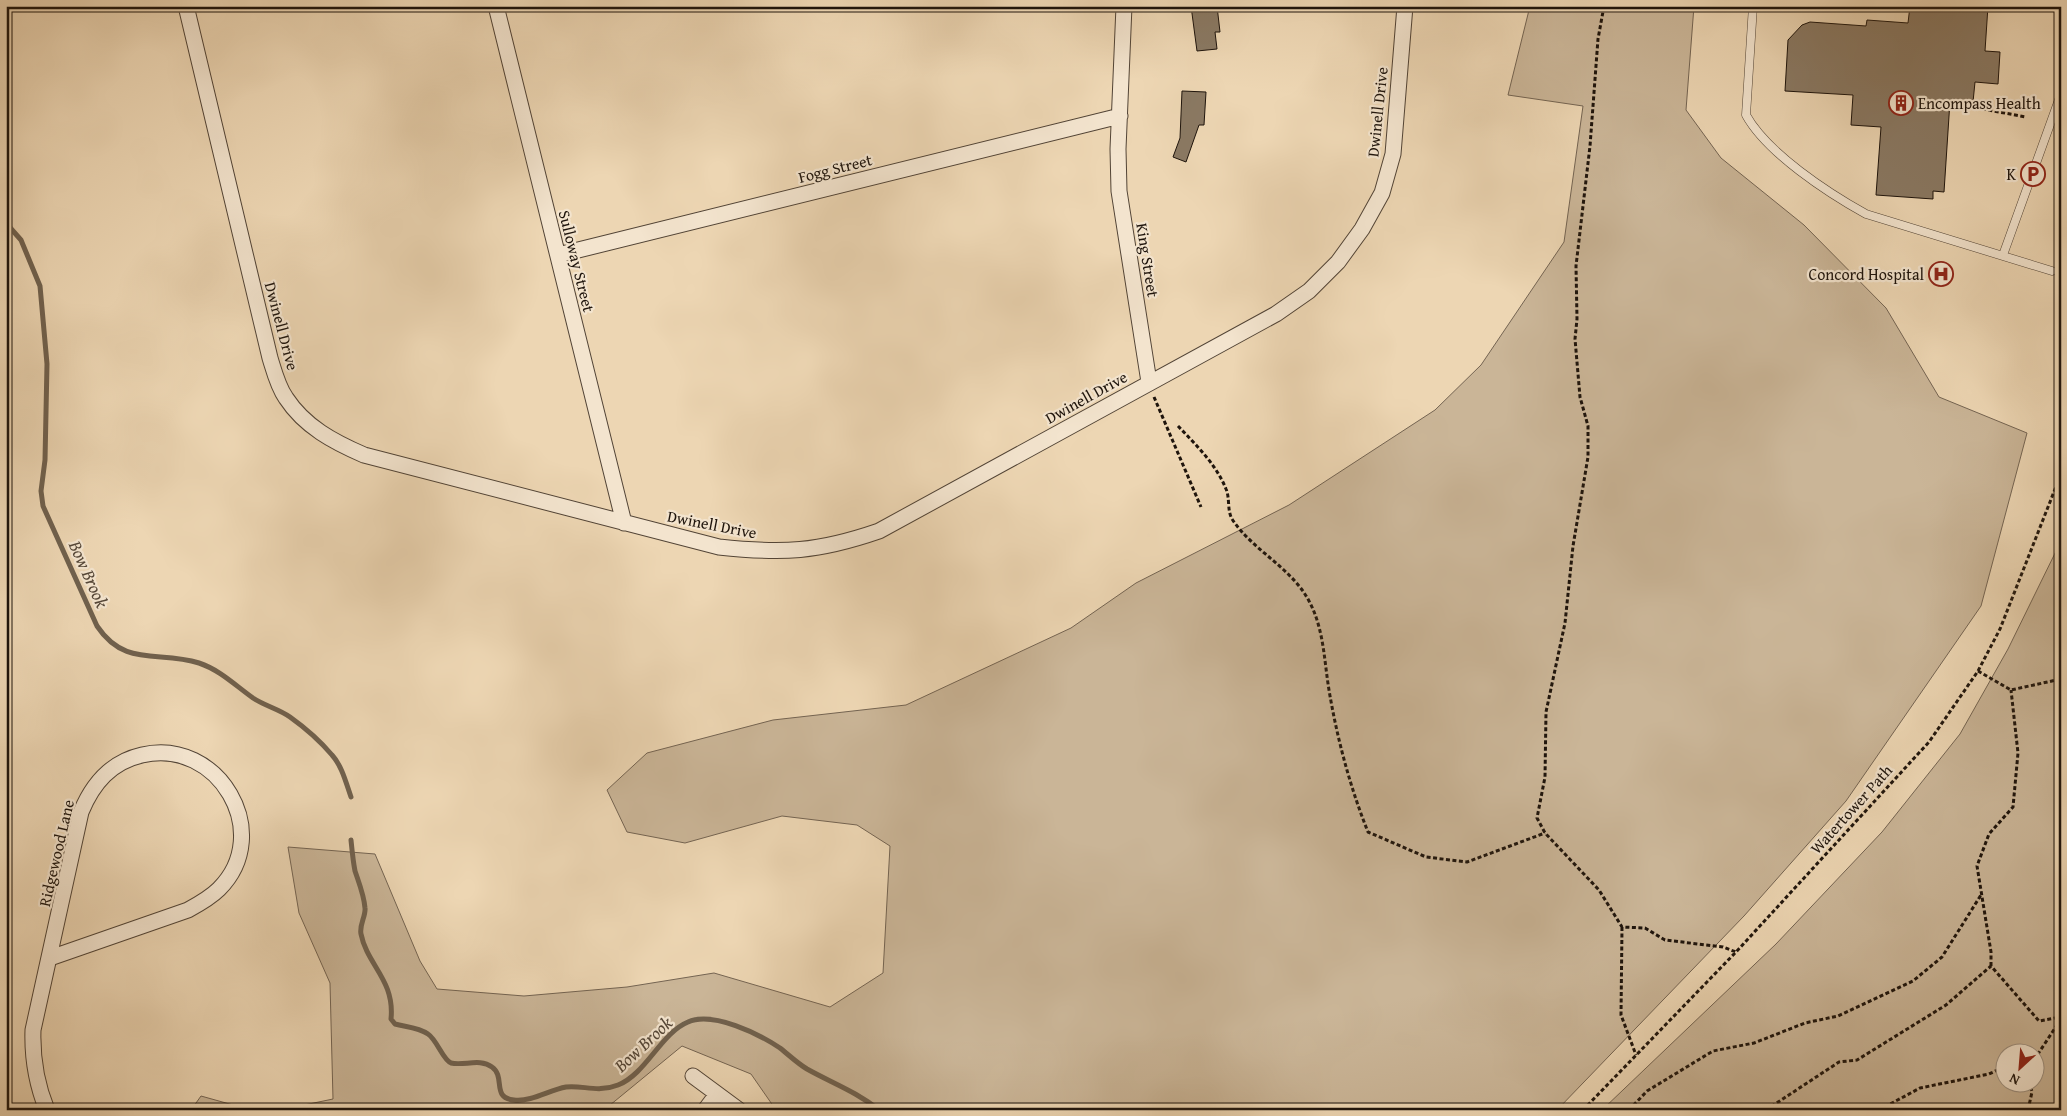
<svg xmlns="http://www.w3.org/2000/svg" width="2067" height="1116" font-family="'Gentium Book Plus',serif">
<rect width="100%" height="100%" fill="#edd6b3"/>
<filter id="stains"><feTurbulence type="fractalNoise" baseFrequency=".004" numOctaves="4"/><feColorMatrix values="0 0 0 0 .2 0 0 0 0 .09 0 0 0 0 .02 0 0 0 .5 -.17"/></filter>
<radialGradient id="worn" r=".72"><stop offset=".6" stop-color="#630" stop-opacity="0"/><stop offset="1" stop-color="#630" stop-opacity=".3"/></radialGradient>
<path fill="#cab597" stroke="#746452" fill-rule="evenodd" d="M1530,6H1694L1686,110L1721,158L1804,225L1886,308L1939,397L2027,433L1981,606L1846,801L1744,916L1557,1110H776L751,1074L682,1046L604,1110H280L333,1099L330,983L299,913L288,847L375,854L420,961L437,989L524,996L627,987L714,973L830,1007L883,973L890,846L857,825L782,816L685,843L627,832L607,790L647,753L773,720L906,705L1071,628L1136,583L1289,505L1435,410L1481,365L1564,242L1583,106L1508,95Z
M2061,541V1110H1602L1776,944L1882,832L1960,734L2008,649ZM2004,1054H2034V1084H2004Z
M201,1096L251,1110H191Z"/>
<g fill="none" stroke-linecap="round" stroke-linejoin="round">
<path stroke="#70614e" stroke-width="5" d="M6,223L21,240L40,286L47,364L45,460L41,491L43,506L97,626C125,668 159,650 199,663C220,670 236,686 253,698C265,706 279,709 290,717C304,727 321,742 332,755C342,766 346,783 351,797
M351,840C352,850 353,861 355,871C359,883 364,895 365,908C366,916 359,925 361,934C367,965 395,980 391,1019L395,1024C406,1027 418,1027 428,1034C437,1040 443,1060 451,1063C464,1066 480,1058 492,1067C506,1077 491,1098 514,1100C532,1102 549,1090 566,1087C583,1085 598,1093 618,1085C646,1074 661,1033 688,1022C713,1011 759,1034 780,1048C789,1055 797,1063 807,1069C832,1083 857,1092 879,1110"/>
</g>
<path fill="#8a7963" stroke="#1e140c" d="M1191,6H1217L1220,32H1215L1217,49L1197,51Z
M1910,6H1988L1985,51L2000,52L1998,84L1975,82L1973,102L1950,101L1944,192L1933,191V199L1876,195L1881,127L1851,125L1853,95L1785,91L1788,40L1802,25L1810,22L1866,26L1867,20L1908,23Z
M1182,91L1206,92L1204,125H1199L1186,162L1173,157L1180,138Z"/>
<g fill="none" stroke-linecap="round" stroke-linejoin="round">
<defs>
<path id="service" d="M1753,6L1746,115C1767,153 1828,193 1866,214L2052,271
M2003,255L2061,94"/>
<path id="minor" d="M186,6L270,358C274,371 278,387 286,398C305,427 334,442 364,455L719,547C783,554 818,552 879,531L1276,314L1309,291L1338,262L1362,229L1382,193L1393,154L1405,6
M496,6L624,523
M1124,6L1118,149L1119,191L1149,382
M558,255L1120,116
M693,1076L739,1110
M47,1110C36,1083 32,1059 33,1030L81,812C93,783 111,762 142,755C218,737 275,833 219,889C210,898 199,904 188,910L50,958
M705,1110L717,1094"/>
</defs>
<use href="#service" stroke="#524436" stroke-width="9"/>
<use href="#minor" stroke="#524436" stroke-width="17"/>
<path stroke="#1e140c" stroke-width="3" stroke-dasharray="4 2.5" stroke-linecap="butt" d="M1604,6L1598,39L1590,146L1576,266L1577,319L1575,339L1580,397L1588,426V457L1573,546L1565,623L1546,712L1545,777L1537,818L1545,833L1599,890L1622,927L1645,928L1665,940L1723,947L1736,952
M1950,103L2026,117
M1154,397L1201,507
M1178,426C1196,445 1216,464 1226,489C1230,498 1227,510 1232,519C1253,551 1291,567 1309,601C1324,629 1324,660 1329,690C1337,738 1350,787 1368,832L1426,857L1467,862L1545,833
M1978,671L2011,690L2061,679
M1622,927L1621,1015L1636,1055
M1991,966V952L1977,866L1989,834L2013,807L2018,753L2011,690
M2034,1060L2061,1019
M1583,1110L1736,952L1929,742L1978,671L2000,629L2061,474
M1629,1110L1647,1091L1713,1051L1754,1043L1805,1023L1838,1016L1913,981L1942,957L1981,895
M1766,1110L1839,1062L1857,1060L1946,1005L1991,966L2039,1021L2061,1017
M1879,1110L1920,1088L1989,1074L2004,1067
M2028,1110L2032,1092L2030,1084"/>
<use href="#service" stroke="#f3e4ce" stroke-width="8"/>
<use href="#minor" stroke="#f3e4ce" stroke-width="15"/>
</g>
<defs>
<symbol id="building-ring" viewBox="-11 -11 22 22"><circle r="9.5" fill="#f3e4ce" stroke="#8f2418" stroke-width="1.5"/><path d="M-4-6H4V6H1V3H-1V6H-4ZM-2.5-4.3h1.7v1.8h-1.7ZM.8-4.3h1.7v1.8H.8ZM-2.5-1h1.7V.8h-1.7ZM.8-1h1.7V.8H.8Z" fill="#8f2418"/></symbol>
<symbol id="parking-ring" viewBox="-11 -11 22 22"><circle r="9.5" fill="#f3e4ce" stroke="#8f2418" stroke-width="1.5"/><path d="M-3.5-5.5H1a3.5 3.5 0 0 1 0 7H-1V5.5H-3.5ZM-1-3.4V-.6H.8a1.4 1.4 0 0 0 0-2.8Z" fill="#8f2418"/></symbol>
<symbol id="hospital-ring" viewBox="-11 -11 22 22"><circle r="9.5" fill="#f3e4ce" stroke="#8f2418" stroke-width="1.5"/><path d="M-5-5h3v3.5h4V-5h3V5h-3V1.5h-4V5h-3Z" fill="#8f2418"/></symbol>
</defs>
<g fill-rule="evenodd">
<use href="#building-ring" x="1887" y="89" width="28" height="28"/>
<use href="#parking-ring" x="2019" y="160" width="28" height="28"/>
<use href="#hospital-ring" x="1927" y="260" width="28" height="28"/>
</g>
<g text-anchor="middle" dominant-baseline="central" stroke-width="4.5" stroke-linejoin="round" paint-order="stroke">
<g font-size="16" fill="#1e140c" stroke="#f3e4ce" text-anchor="end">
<text x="1918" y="103" text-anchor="start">Encompass Health</text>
<text x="2016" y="174">K</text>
<text x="1924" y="274">Concord Hospital</text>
</g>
<g font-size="16" fill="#1e140c" stroke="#f3e4ce">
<text transform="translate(1377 112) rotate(-84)">Dwinell Drive</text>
<text transform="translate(835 168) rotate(-14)">Fogg Street</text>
<text transform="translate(1148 260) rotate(81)">King Street</text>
<text transform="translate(577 261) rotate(76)">Sulloway Street</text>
<text transform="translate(282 326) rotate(75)">Dwinell Drive</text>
<text transform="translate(1086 397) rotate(-29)">Dwinell Drive</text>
<text transform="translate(712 524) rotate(11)">Dwinell Drive</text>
<text transform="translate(1851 809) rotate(-48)">Watertower Path</text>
<text transform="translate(56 853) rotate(-77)">Ridgewood Lane</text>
</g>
<g font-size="18" font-style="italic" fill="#554738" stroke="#f3e4ce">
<text transform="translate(89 574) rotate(66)">Bow Brook</text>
<text transform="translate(643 1044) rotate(-43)">Bow Brook</text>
</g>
</g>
<rect width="2067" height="1116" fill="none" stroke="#edd6b3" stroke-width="25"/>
<rect x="8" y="8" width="2052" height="1101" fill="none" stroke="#1e140c" stroke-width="2.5"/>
<rect x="12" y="12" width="2042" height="1091" fill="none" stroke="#1e140c"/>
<g transform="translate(2020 1068) rotate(206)"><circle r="24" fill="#f3e4ce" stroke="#9e9180"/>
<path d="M0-4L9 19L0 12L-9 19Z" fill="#8f2418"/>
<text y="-8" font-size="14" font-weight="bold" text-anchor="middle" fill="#1e140c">N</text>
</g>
<rect width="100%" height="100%" filter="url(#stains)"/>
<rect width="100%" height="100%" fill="url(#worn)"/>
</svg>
